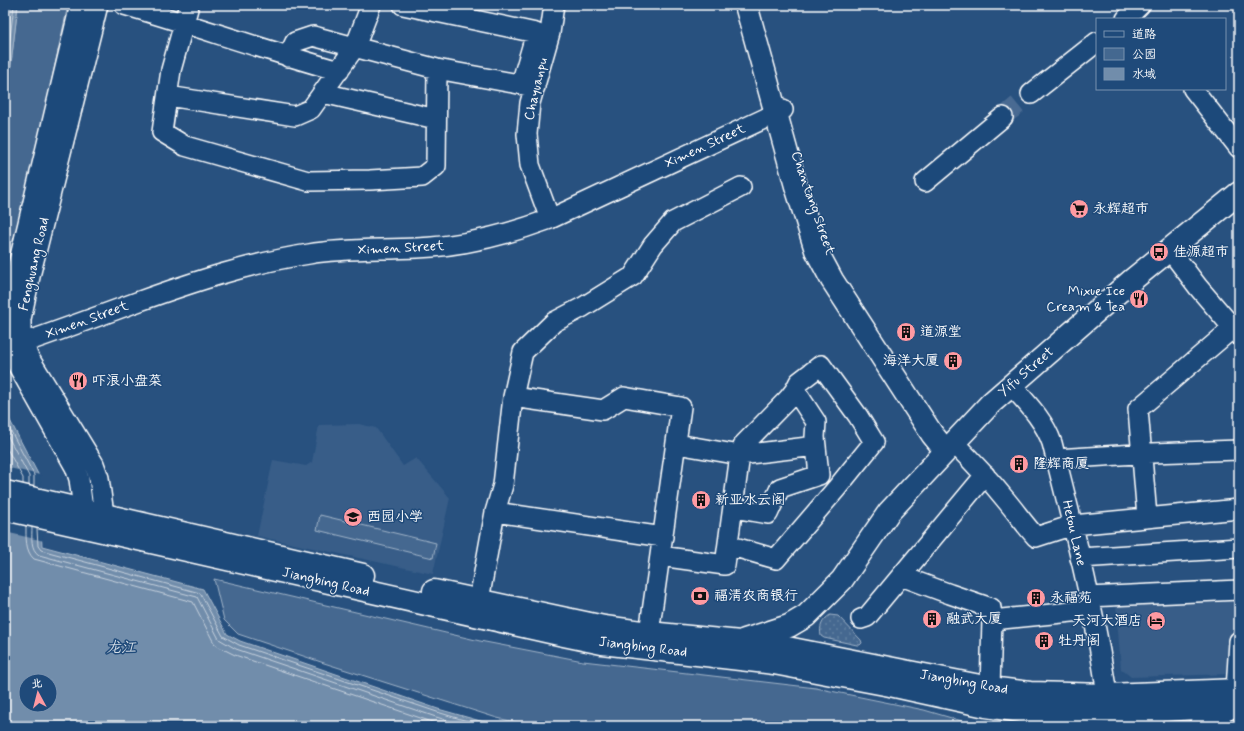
<svg xmlns="http://www.w3.org/2000/svg" width="1244" height="731" font-family="Mynerve,'LXGW WenKai TC',sans-serif">
<defs>
<pattern id="grass-dots" width="8" height="8" patternUnits="userSpaceOnUse"><rect width="8" height="8" fill="#446890"/><path d="M2 2h.1M6 6h.1" fill="none" stroke="#607fa1" stroke-width="1.8" stroke-linecap="round"/></pattern>
</defs>
<rect width="100%" height="100%" fill="#28517f"/>
<filter id="ink" filterUnits="userSpaceOnUse"><feTurbulence type="fractalNoise" baseFrequency=".025" numOctaves="2"/><feDisplacementMap in="SourceGraphic" scale="8" xChannelSelector="R" yChannelSelector="G"/><feConvolveMatrix kernelMatrix="1 2 1 2 8 2 1 2 1" color-interpolation-filters="sRGB"/></filter>
<g filter="url(#ink)">
<path fill="#375d88" d="M359,424L376,428L403,466L416,458L450,498L433,574L257,536L273,460L306,466L312,462L319,425Z
M1115,594L1239,600L1232,674L1131,677L1121,669Z"/>
<path fill="url(#grass-dots)" stroke="#a2b4c8" d="M830,615L838,616L861,640L862,643L860,645H857L824,638L821,636C819,627 822,620 830,615Z"/>
<path fill="#446890" stroke="#a2b4c8" d="M18,5H68L31,175L5,288V130L9,80Z
M320,515L436,543L433,558L317,530Z
M214,579L480,641L583,661L816,688L924,710L979,726H533L497,718L324,663L238,634L224,620Z"/>
<path fill="#718dab" stroke="#aabbcd" fill-rule="evenodd" d="M5,5H18L9,80L5,130Z
M5,411L38,474L42,546L203,589L227,634L240,641L438,709L498,726H5ZM26,681H50V705H26Z"/>
<path fill="#28517f" d="M5,467L40,475L44,541L5,532Z"/>
<g fill="none" stroke-linecap="round" stroke-linejoin="round">
<path stroke="#c6d1dd" stroke-width="1" d="M5,80L14,5
M5,420L34,475V486
M5,431L29,476V485
M5,445L23,478V484
M26,526C26,537 25,551 34,559L193,602L214,643L219,647L235,655L444,726
M32,527C32,537 30,549 39,555L197,597L219,639L236,649L436,717L466,726
M37,529L38,546L41,550L200,593L223,636L239,645L437,712L484,726"/>
<path stroke="#486b92" stroke-width="19" stroke-dasharray="19 10" stroke-linecap="butt" d="M1003,117L1031,94"/>
<defs>
<path id="minor" d="M80,5L18,265L7,318V335L9,346L14,359L75,467L79,479L85,524
M98,5L31,272L21,319V334L28,356L94,464L99,478L106,529
M124,5C196,26 267,51 339,71
M189,5L171,70L162,132L185,146L308,181L370,180L422,177L436,166L437,69
M403,5L536,33L521,84
M1126,19L1140,5
M288,57L295,42L313,36L437,69L535,87
M1193,89L1239,148
M323,93L436,119
M1031,94L1097,42
M168,96L295,116L311,109L355,47L371,5
M925,182L1003,117
M550,219L530,165L527,134L530,103L550,33L554,5
M1170,250L1198,287L1239,335
M5,347L23,343C61,330 99,316 137,302C193,282 250,263 309,254C344,248 381,250 417,248C463,246 507,235 550,219L783,110
M1011,385C1027,403 1044,420 1052,443C1073,526 1095,610 1107,695
M513,397L603,410L624,397L681,407L649,633
M953,442C971,460 989,479 1005,499C1016,512 1025,525 1036,537L1073,525L1239,509
M677,444L740,455L816,446
M1056,459L1152,453L1239,450
M733,508L768,514L780,488L819,475L815,437L816,422L795,390
M495,512L663,537
M1147,517L1138,409L1233,328
M660,556L725,565L740,455L744,444L788,399L795,390L799,382L821,365L858,416L874,442L836,489L776,559L728,545
M1080,558L1239,548
M901,576L950,594L991,608L992,620L990,688
M1088,597L1239,590
M479,600L495,512L503,485L513,397L523,352L554,322L583,307L633,276L653,245L673,222L741,187
M861,619L867,617L985,475
M992,620L1092,610
M1236,690L1239,641
M1136,696L1139,726
M1151,696L1154,726
M1041,717L1069,726
M1199,726L1207,720L1235,707"/>
<path id="major" d="M746,5L796,186L816,250L832,280L932,434L945,450
M5,492L363,575
M5,509L559,634L602,643L774,663L890,685L986,706L1028,712L1072,714L1166,710L1239,705
M434,591L604,627L649,633L740,642L787,648L990,688L1030,693L1107,695L1239,690
M745,640L789,626L806,616L842,580L889,512L991,403L1131,281L1239,193"/>
</defs>
<use href="#minor" stroke="#fff" stroke-width="22"/>
<use href="#major" stroke="#fff" stroke-width="25"/>
<use href="#minor" stroke="#1f4a7a" stroke-width="19"/>
<use href="#major" stroke="#1f4a7a" stroke-width="22"/>
</g>
</g>
<defs>
<symbol id="supermarket-disc" viewBox="-11 -11 22 22"><circle r="9.5" fill="#ff9aa2" stroke="#1f4a7a"/><path d="M-6-5.5h2.5l.6 2H6L4.5 2H-2.5L-4.4-4H-6ZM-1.5 3.2a1.3 1.3 0 1 0 .1 0ZM3 3.2a1.3 1.3 0 1 0 .1 0Z" fill="#111"/></symbol>
<symbol id="bus-disc" viewBox="-11 -11 22 22"><circle r="9.5" fill="#ff9aa2" stroke="#1f4a7a"/><path d="M-5-6H5V4H4V6H2V4H-2V6H-4V4H-5ZM-3.5-4V0h7V-4ZM-3.5 1.2v1.5H-2V1.2ZM2 1.2v1.5H3.5V1.2Z" fill="#111"/></symbol>
<symbol id="restaurant-disc" viewBox="-11 -11 22 22"><circle r="9.5" fill="#ff9aa2" stroke="#1f4a7a"/><path d="M-5-6h1v4h1v-4h1v4h1v-4h1v5L-1.5 .5V6h-2V.5L-5-1ZM5-6V6H3V1.5H1.5Q1.5-4 5-6Z" fill="#111"/></symbol>
<symbol id="building-disc" viewBox="-11 -11 22 22"><circle r="9.5" fill="#ff9aa2" stroke="#1f4a7a"/><path d="M-4-6H4V6H1V3H-1V6H-4ZM-2.5-4.3h1.7v1.8h-1.7ZM.8-4.3h1.7v1.8H.8ZM-2.5-1h1.7V.8h-1.7ZM.8-1h1.7V.8H.8Z" fill="#111"/></symbol>
<symbol id="school-disc" viewBox="-11 -11 22 22"><circle r="9.5" fill="#ff9aa2" stroke="#1f4a7a"/><path d="M0-5L7-2L0 1L-7-2ZM-4 1L0 2.5L4 1V4Q0 6-4 4Z" fill="#111"/></symbol>
<symbol id="bank-disc" viewBox="-11 -11 22 22"><circle r="9.5" fill="#ff9aa2" stroke="#1f4a7a"/><path d="M-6-4H6V4H-6ZM0-2.3a2.3 2.3 0 1 0 0 4.6a2.3 2.3 0 1 0 0-4.6Z" fill="#111"/></symbol>
<symbol id="hotel-disc" viewBox="-11 -11 22 22"><circle r="9.5" fill="#ff9aa2" stroke="#1f4a7a"/><path d="M-6-4.5h1.5V1H6V5H4.5V3h-9V5H-6ZM-4 0a1.8 1.8 0 1 1 3.6 0ZM.5 0V-2.5h3Q6-2.5 6 0Z" fill="#111"/></symbol>
</defs>
<g fill-rule="evenodd">
<use href="#supermarket-disc" x="1068" y="198" width="22" height="22"/>
<use href="#bus-disc" x="1148" y="241" width="22" height="22"/>
<use href="#restaurant-disc" x="1128" y="288" width="22" height="22"/>
<use href="#building-disc" x="895" y="321" width="22" height="22"/>
<use href="#building-disc" x="942" y="350" width="22" height="22"/>
<use href="#restaurant-disc" x="67" y="370" width="22" height="22"/>
<use href="#building-disc" x="1008" y="453" width="22" height="22"/>
<use href="#building-disc" x="690" y="489" width="22" height="22"/>
<use href="#school-disc" x="342" y="506" width="22" height="22"/>
<use href="#bank-disc" x="689" y="585" width="22" height="22"/>
<use href="#building-disc" x="1025" y="587" width="22" height="22"/>
<use href="#building-disc" x="921" y="608" width="22" height="22"/>
<use href="#hotel-disc" x="1145" y="610" width="22" height="22"/>
<use href="#building-disc" x="1033" y="630" width="22" height="22"/>
</g>
<g text-anchor="middle" dominant-baseline="central" stroke-width="3" stroke-linejoin="round" paint-order="stroke">
<g font-size="14" fill="#fff" stroke="#1f4a7a">
<text transform="translate(536 89) rotate(-77)">Chayuanpu</text>
<text transform="translate(705 146) rotate(-25)">Ximen Street</text>
<text transform="translate(813 203) rotate(71)">Chantang Street</text>
<text transform="translate(401 248) rotate(-3)">Ximen Street</text>
<text transform="translate(34 264) rotate(-77)">Fenghuang Road</text>
<text transform="translate(87 320) rotate(-20)">Ximen Street</text>
<text transform="translate(1026 372) rotate(-41)">Yifu Street</text>
<text transform="translate(1074 533) rotate(77)">Hetou Lane</text>
<text transform="translate(326 582) rotate(13)">Jiangbing Road</text>
<text transform="translate(643 647) rotate(7)">Jiangbing Road</text>
<text transform="translate(964 682) rotate(10)">Jiangbing Road</text>
</g>
<g font-size="14" fill="#fff" stroke="#1f4a7a" text-anchor="start">
<text x="1093" y="209">永辉超市</text>
<text x="1173" y="252">佳源超市</text>
<text x="1125" y="291" text-anchor="end">Mixue Ice<tspan x="1125" dy="16">Cream &amp; Tea</tspan></text>
<text x="920" y="332">道源堂</text>
<text x="939" y="361" text-anchor="end">海洋大厦</text>
<text x="92" y="381">吓浪小盘菜</text>
<text x="1033" y="464">隆辉商厦</text>
<text x="715" y="500">新亚水云阁</text>
<text x="367" y="517">西园小学</text>
<text x="714" y="596">福清农商银行</text>
<text x="1050" y="598">永福苑</text>
<text x="946" y="619">融武大厦</text>
<text x="1142" y="621" text-anchor="end">天河大酒店</text>
<text x="1058" y="641">牡丹阁</text>
</g>
<g font-size="15" font-style="italic" fill="#d4dde6" stroke="#1f4a7a">
<text x="121" y="648">龙江</text>
</g>
</g>
<rect width="1244" height="731" fill="none" stroke="#1f4a7a" stroke-width="20"/>
<rect x="10" y="10" width="1224" height="711" fill="none" stroke="#fff" stroke-width="1.5" filter="url(#ink)"/>
<rect x="1096" y="18" width="130" height="72" fill="#1f4a7a" stroke="#7992af"/>
<rect x="1104" y="31" width="20" height="6" fill="#1f4a7a" stroke="#7992af"/>
<text x="1132" y="38" font-size="12" fill="#ffffff">道路</text>
<rect x="1104" y="48" width="20" height="12" fill="#446890" stroke="#7992af"/>
<text x="1132" y="58" font-size="12" fill="#ffffff">公园</text>
<rect x="1104" y="68" width="20" height="12" fill="#718dab" stroke="#7992af"/>
<text x="1132" y="78" font-size="12" fill="#ffffff">水域</text>
<g transform="translate(38 693) rotate(353)"><circle r="19" fill="#1f4a7a" stroke="#7992af"/>
<path d="M0-3L7 15L0 10L-7 15Z" fill="#ff9aa2"/>
<text y="-6" font-size="11" font-weight="bold" text-anchor="middle" fill="#ffffff">北</text>
</g>
</svg>
